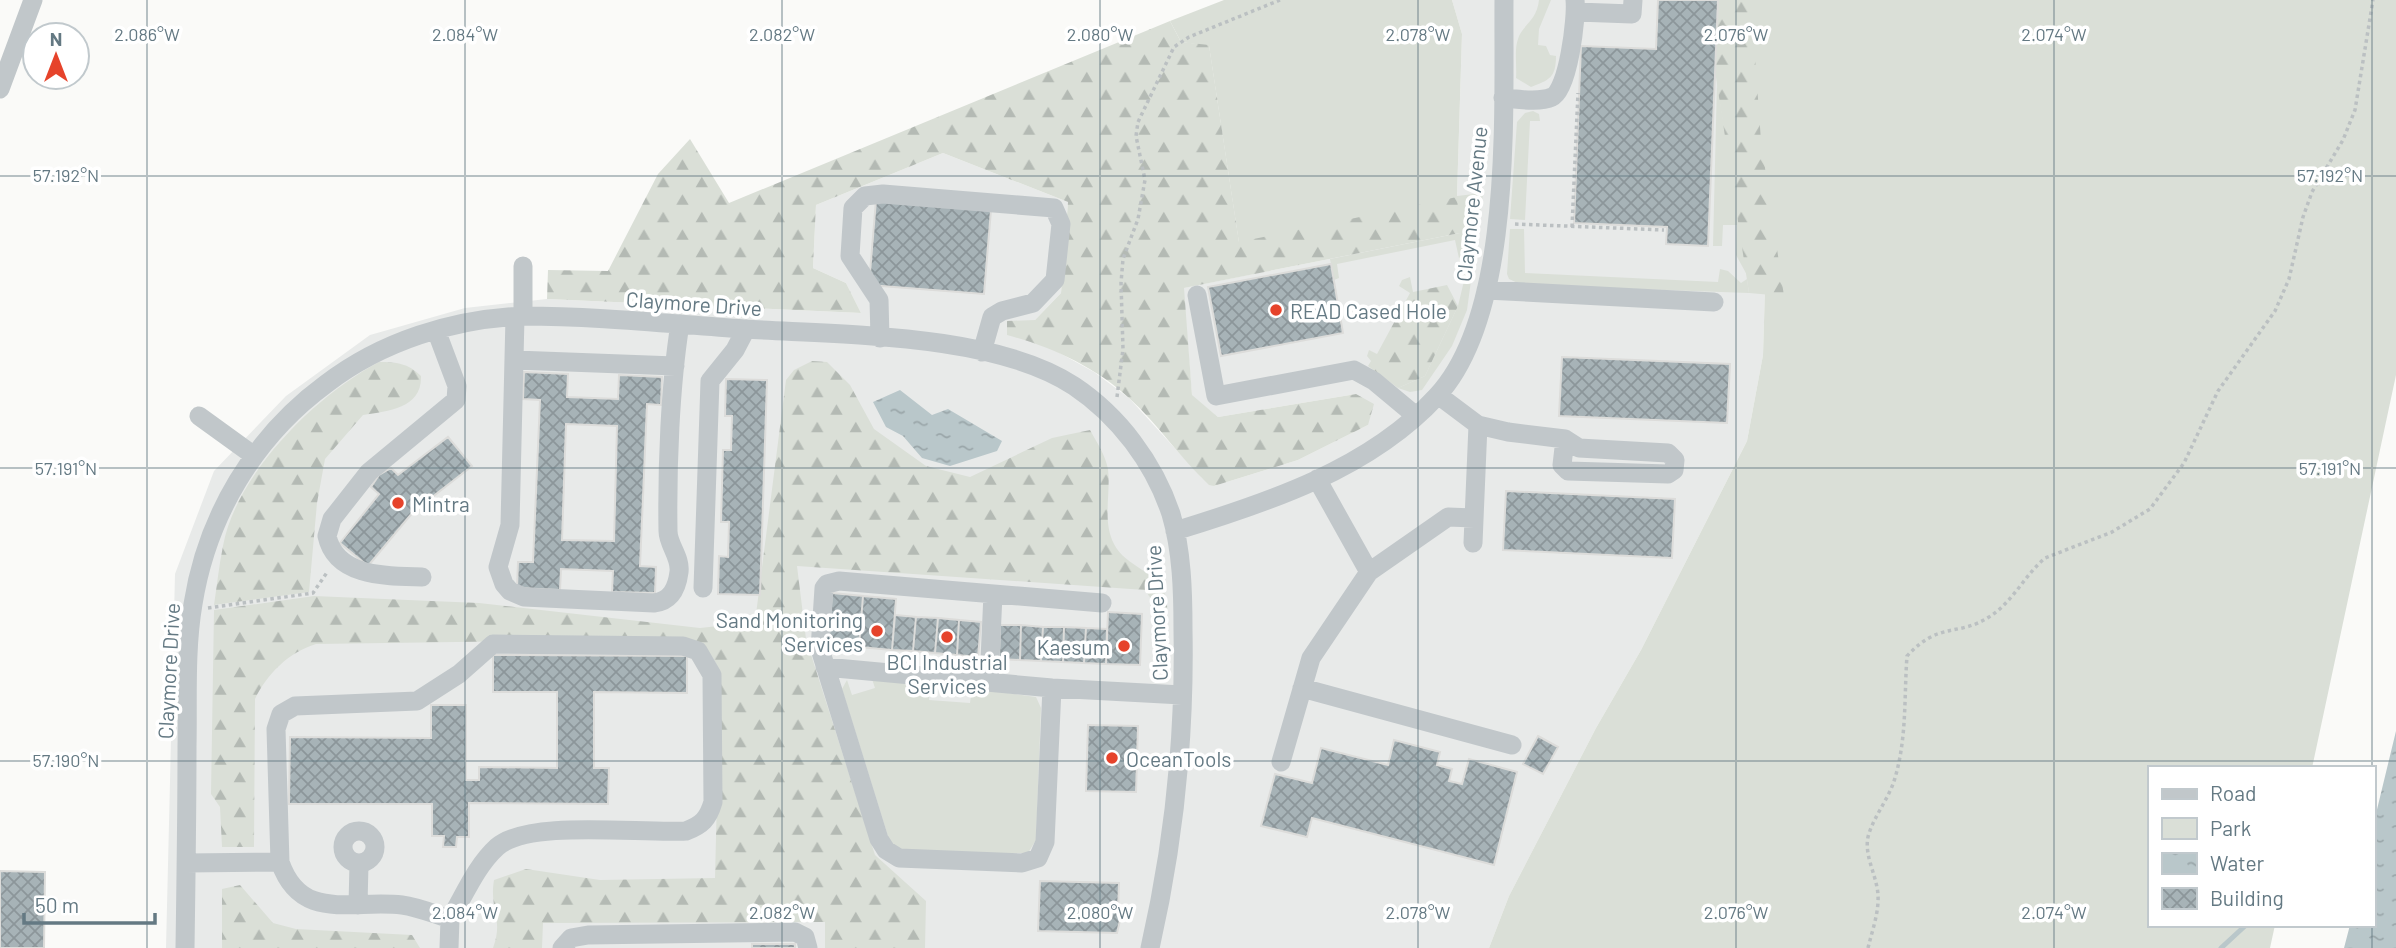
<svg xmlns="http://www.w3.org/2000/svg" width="2396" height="948" font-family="Barlow,sans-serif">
<defs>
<pattern id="forest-firs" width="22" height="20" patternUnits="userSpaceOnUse" patternTransform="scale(1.75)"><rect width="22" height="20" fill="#dadfd7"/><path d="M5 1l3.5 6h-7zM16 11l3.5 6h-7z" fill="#b4bab4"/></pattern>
<pattern id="water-ripples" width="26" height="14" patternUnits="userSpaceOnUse" patternTransform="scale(1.75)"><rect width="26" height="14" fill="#b9c7ca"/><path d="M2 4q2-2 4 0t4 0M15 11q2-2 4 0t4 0" fill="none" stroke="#9aa6a9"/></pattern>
<pattern id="building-cross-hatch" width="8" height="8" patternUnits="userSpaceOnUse" patternTransform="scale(1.75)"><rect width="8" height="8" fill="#a7b3b7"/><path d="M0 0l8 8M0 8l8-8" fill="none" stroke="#8c969a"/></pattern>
</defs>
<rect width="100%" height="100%" fill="#fafaf8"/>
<path fill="#e8eae9" d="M1452,0H1740L1765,288L1763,355L1747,441L1641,650L1596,728L1509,896L1489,948H166L175,574L214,471L286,396L370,335L465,308L547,299L861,313L846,283L813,268L816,205L943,153L1068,202L1061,293L1035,320L1007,334L1047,346L1094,372L1129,398L1202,478L1214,486L1298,460L1368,425L1356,394L1218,417L1192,396L1183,288L1460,233L1457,197L1462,34Z"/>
<path fill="#dadfd7" d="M1224,0H1452L1462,34L1457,196L1483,193L1467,310L1452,346L1422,390L1410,392L1398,388L1425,376L1458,306L1464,281L1455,240L1337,264L1339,278L1334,280L1330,259L1460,233L1239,243L1209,46L1181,42L1170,21Z
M1539,0H1551L1539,29L1538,45L1546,46L1550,55L1556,56C1556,78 1549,80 1531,87L1516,78C1517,66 1514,50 1518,39C1522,25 1537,21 1539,0Z
M1740,0H2396V375L2312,768H2149V925H2275L2270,948H1489L1509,896L1596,728L1641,650L1747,441L1763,355L1765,288Z
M1717,82L1744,252L1747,275L1736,255L1737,225H1723L1722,246H1713Z
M1533,111L1539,114L1540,121H1530L1525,220L1510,219L1517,122L1525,113Z
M1510,229H1524L1525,273L1718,282L1720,269L1728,271L1741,283L1747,279L1749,293L1522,285L1509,279L1507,274Z
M872,679L930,684L929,700L970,703L972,688L1036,697L1041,708L1036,840L1028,853H909L891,846L842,689L847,680L852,695L875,688Z"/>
<path fill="url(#forest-firs)" d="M1718,0H1751L1761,141L1784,296L1749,293L1715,71Z
M1170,21L1181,42L1209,45L1239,242L1457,197L1460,233L1184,288L1192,395L1218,417L1356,394L1374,404L1368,425L1298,460L1214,486L1209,485C1180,458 1158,424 1129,398C1094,366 1051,347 1007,335V321L1035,320L1061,293L1068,202L943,153L816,205L813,268L846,283L861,313L547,299L548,270L608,271L658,174L690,139L729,203Z
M1410,277L1413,292L1447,285L1458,306L1425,376L1398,388L1368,366L1371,361L1367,356L1369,350L1377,354L1410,293L1399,286L1402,280Z
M812,361L827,362L850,385L874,429L926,466L970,477L1052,438L1090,430C1097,443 1105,454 1108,469C1111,494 1102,521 1114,544C1125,567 1159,571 1166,597C1168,607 1167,619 1168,629L1161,632L1153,627V602L1145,590L797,566L806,639L875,855L926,901L925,948H825V922L543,923L542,948H493C504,919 489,910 494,880L526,869L600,880L715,878L720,673C713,654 705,645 685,639L316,644C289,652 267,674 255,699L254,847H222L220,807L211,794L214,610L314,596L479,603L700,628L755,622L786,380L794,370Z
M379,362C396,362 408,363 421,376C422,408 389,411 363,415L325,459L317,503L309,592L214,605C217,585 219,565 223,546C236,474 316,395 379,362Z
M240,885L273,923L296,929L412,935L420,948H222V889Z"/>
<path fill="url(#water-ripples)" d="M900,390L932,415L948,409L1002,441L997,451L950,466L922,458L903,436L886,427L873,402Z
M2396,731V948H2344L2350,925H2373V826Z"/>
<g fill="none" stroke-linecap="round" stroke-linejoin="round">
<path stroke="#b9c7ca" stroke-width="5" d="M2221,948L2246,925"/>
</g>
<path fill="url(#building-cross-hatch)" stroke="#dcdcda" stroke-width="2" fill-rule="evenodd" d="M1658,0H1718L1708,246L1666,244L1667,227L1574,223L1581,46L1656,49Z
M876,200L991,210L984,294L869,285Z
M1331,264L1343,333L1221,356L1208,287Z
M1562,357L1730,364L1727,423L1559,416Z
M524,372L568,374L567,397L618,399L619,375L662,377L661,405L647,404L640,566L656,567L655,593L612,592L613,571L561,569L560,590L517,588L518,562H533L540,400L523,399ZM566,424L617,426L614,541L562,540Z
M726,379L767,380L760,595L718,594L719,556L728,557L729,522H721L723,450H731L732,416H725Z
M448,437L472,466L413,512L368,566L340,543L379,494L371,487L379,475L391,468L398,475Z
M1506,491L1675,499L1672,558L1503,550Z
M832,593L863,596L859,647L828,644Z
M863,596L896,599L892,650L859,647Z
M1108,612L1142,614L1140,665L1106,664Z
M895,615L916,617L913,651L892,650Z
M916,617L938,618L935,653L913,651Z
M938,618L959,620L957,655L935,653Z
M959,620L981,622L978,657L957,655Z
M1000,625H1021L1020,660L999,659Z
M1021,625L1043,627L1041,661L1020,660Z
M1043,627H1064L1063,662L1041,661Z
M1064,627L1086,628L1084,663L1063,662Z
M1086,628L1107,629L1106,664L1084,663Z
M493,655L687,656V693L594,692V768H609L608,804L469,803V837H457L456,847H443L444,836H432V804H289L290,737L431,738V705H466V780H479V767L557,768V692H493Z
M1088,725L1138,726L1136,792L1086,791Z
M1538,736L1558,747L1543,774L1523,764Z
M1394,740L1440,752L1437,765L1452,769L1449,781L1462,784L1469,759L1517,772L1494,865L1312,818L1307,837L1261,826L1275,774L1312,783L1321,748L1388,765Z
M0,871L45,872L44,948H0Z
M1040,881L1119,883L1118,912H1122L1117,933L1038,931Z
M752,944H795V948H752Z"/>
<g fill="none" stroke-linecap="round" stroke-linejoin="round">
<path stroke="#bbc0c2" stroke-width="3.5" stroke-dasharray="3.5 3.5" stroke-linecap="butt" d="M1515,224L1664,230
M1572,227L1578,93
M1117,397L1123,349L1121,283L1123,259L1138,219L1145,180L1136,136L1138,122L1174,47L1189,37L1280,0
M208,608L313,593L328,571
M1868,948C1872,931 1879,913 1878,895C1877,876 1864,856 1868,837C1873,817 1889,799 1895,778C1907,737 1904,697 1907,656C1939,621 1958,637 1989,617C2013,602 2024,576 2045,558L2112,532L2150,509L2184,463L2218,391L2275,311L2289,279L2303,217L2312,192L2343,140L2355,110L2373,0"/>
<path stroke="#c1c7ca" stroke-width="19" d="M1577,12L1632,14L1633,0
M0,89L33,0
M1503,98C1517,99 1539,103 1552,97C1568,91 1577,17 1575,0
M523,266V316
M1486,290L1714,302
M1197,295L1216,396L1354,370L1374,381L1416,416
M515,317L510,525L498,567L504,584L510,591L524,597L654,603C671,601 677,588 679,572C681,557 668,545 668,531C667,468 670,387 680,324
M880,338L879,300L850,256L853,208L865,196L883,194L1054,208L1061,224L1055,280L1033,303L1002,311L992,317L982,352
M515,360L675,366
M1438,395L1478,425L1508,432L1565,439L1579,448L1668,453L1675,460L1674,470L1668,474L1568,471L1562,465L1565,439
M199,416L253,455
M1317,479L1369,572
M1175,531C1267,503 1370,469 1437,396C1514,313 1503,109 1504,0
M1473,543L1478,425
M422,577C389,576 336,578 327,536L332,519L369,472L456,400L457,386L436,330
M703,588L710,381L735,350L746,329
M825,667L1052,688L1182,695
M989,682L993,594
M1052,688L1045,842L1038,858L1022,863L899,858L886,850L879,839L820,649L824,588L827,584L839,581L1102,603
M1302,688L1512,745
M1281,762L1311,658L1369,572L1448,517L1474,518
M343 847a16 16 0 1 1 32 0a16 16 0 1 1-32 0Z
M280,862L276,729L281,714L295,706L417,701L459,674L493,644L683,646L698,651L712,675L713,802C708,819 702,825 686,831C640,834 529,819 497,847C476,866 464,896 450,919
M186,863L280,862C301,923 352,899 402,905C418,907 434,914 450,919L449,948
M358,905L359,864
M185,948C186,881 187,814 187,747C188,700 185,651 193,604C207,516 254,437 326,384C382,341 453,319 523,316C597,316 671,324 744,329C840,335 994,333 1074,386C1119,416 1154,463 1171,514C1182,551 1183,592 1183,630C1185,737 1174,843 1150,948
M562,948L571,938L588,935L795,932L805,937L808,948"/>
</g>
<path fill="none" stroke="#647983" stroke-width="2" stroke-opacity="0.45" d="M147,0V948M465,0V948M782,0V948M1100,0V948M1418,0V948M1736,0V948M2054,0V948M2372,0V768M0,176H2396M0,468H2396M0,761H2396M2372,925V948"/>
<g fill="#e6432b" stroke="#fff" stroke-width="2.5">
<circle cx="1276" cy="310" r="7"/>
<circle cx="398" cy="503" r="7"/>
<circle cx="877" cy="631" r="7"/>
<circle cx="947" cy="637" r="7"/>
<circle cx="1124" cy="646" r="7"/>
<circle cx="1112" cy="758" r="7"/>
</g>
<g text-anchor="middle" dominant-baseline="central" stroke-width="7" stroke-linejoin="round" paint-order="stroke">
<g font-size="21" fill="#647983" stroke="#fff">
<text transform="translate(1471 204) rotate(-84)">Claymore Avenue</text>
<text transform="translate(694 303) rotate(4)">Claymore Drive</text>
<text transform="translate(1156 613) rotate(-93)">Claymore Drive</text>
<text transform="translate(168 671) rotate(-87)">Claymore Drive</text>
</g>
<g font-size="21" fill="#647983" stroke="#fff" text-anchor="start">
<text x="1290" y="310">READ Cased Hole</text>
<text x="412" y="503">Mintra</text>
<text x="863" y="619" text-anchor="end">Sand Monitoring<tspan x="863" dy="24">Services</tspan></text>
<text x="1110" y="646" text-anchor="end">Kaesum</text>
<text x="947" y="661" text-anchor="middle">BCI Industrial<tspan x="947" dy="24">Services</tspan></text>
<text x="1126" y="758">OceanTools</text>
</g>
</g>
<g font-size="18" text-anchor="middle" fill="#647983" stroke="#fff" stroke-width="7" stroke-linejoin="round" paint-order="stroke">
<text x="147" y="41">2.086°W</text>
<text x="465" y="41">2.084°W</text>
<text x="782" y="41">2.082°W</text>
<text x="1100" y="41">2.080°W</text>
<text x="1418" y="41">2.078°W</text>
<text x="1736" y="41">2.076°W</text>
<text x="2054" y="41">2.074°W</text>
<text x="66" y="182">57.192°N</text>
<text x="2330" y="182">57.192°N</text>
<text x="66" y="475">57.191°N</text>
<text x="2330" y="475">57.191°N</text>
<text x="66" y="767">57.190°N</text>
<text x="465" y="919">2.084°W</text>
<text x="782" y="919">2.082°W</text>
<text x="1100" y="919">2.080°W</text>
<text x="1418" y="919">2.078°W</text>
<text x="1736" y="919">2.076°W</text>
<text x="2054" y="919">2.074°W</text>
</g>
<rect x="2148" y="766" width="228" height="161" fill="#ffffff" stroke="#c1c9cd" stroke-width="2"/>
<rect x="2162" y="789" width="35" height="10" fill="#c1c7ca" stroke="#c1c9cd" stroke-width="2"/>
<text x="2210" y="801" font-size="21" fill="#647983">Road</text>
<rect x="2162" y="818" width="35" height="21" fill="#dadfd7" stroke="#c1c9cd" stroke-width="2"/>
<text x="2210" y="836" font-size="21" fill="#647983">Park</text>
<rect x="2162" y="853" width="35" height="21" fill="url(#water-ripples)" stroke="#c1c9cd" stroke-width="2"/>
<text x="2210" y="871" font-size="21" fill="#647983">Water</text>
<rect x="2162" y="888" width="35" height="21" fill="url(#building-cross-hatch)" stroke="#c1c9cd" stroke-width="2"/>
<text x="2210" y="906" font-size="21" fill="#647983">Building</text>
<g transform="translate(56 56)"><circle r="33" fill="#ffffff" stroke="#c1c9cd" stroke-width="2"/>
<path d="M0-5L12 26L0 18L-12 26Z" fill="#e6432b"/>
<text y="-10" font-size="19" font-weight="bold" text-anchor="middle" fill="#647983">N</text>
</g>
<path d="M24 913v10h131v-10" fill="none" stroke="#647983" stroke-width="3.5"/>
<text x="35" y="913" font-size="21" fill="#647983" stroke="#ffffff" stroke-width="5" paint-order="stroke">50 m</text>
</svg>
